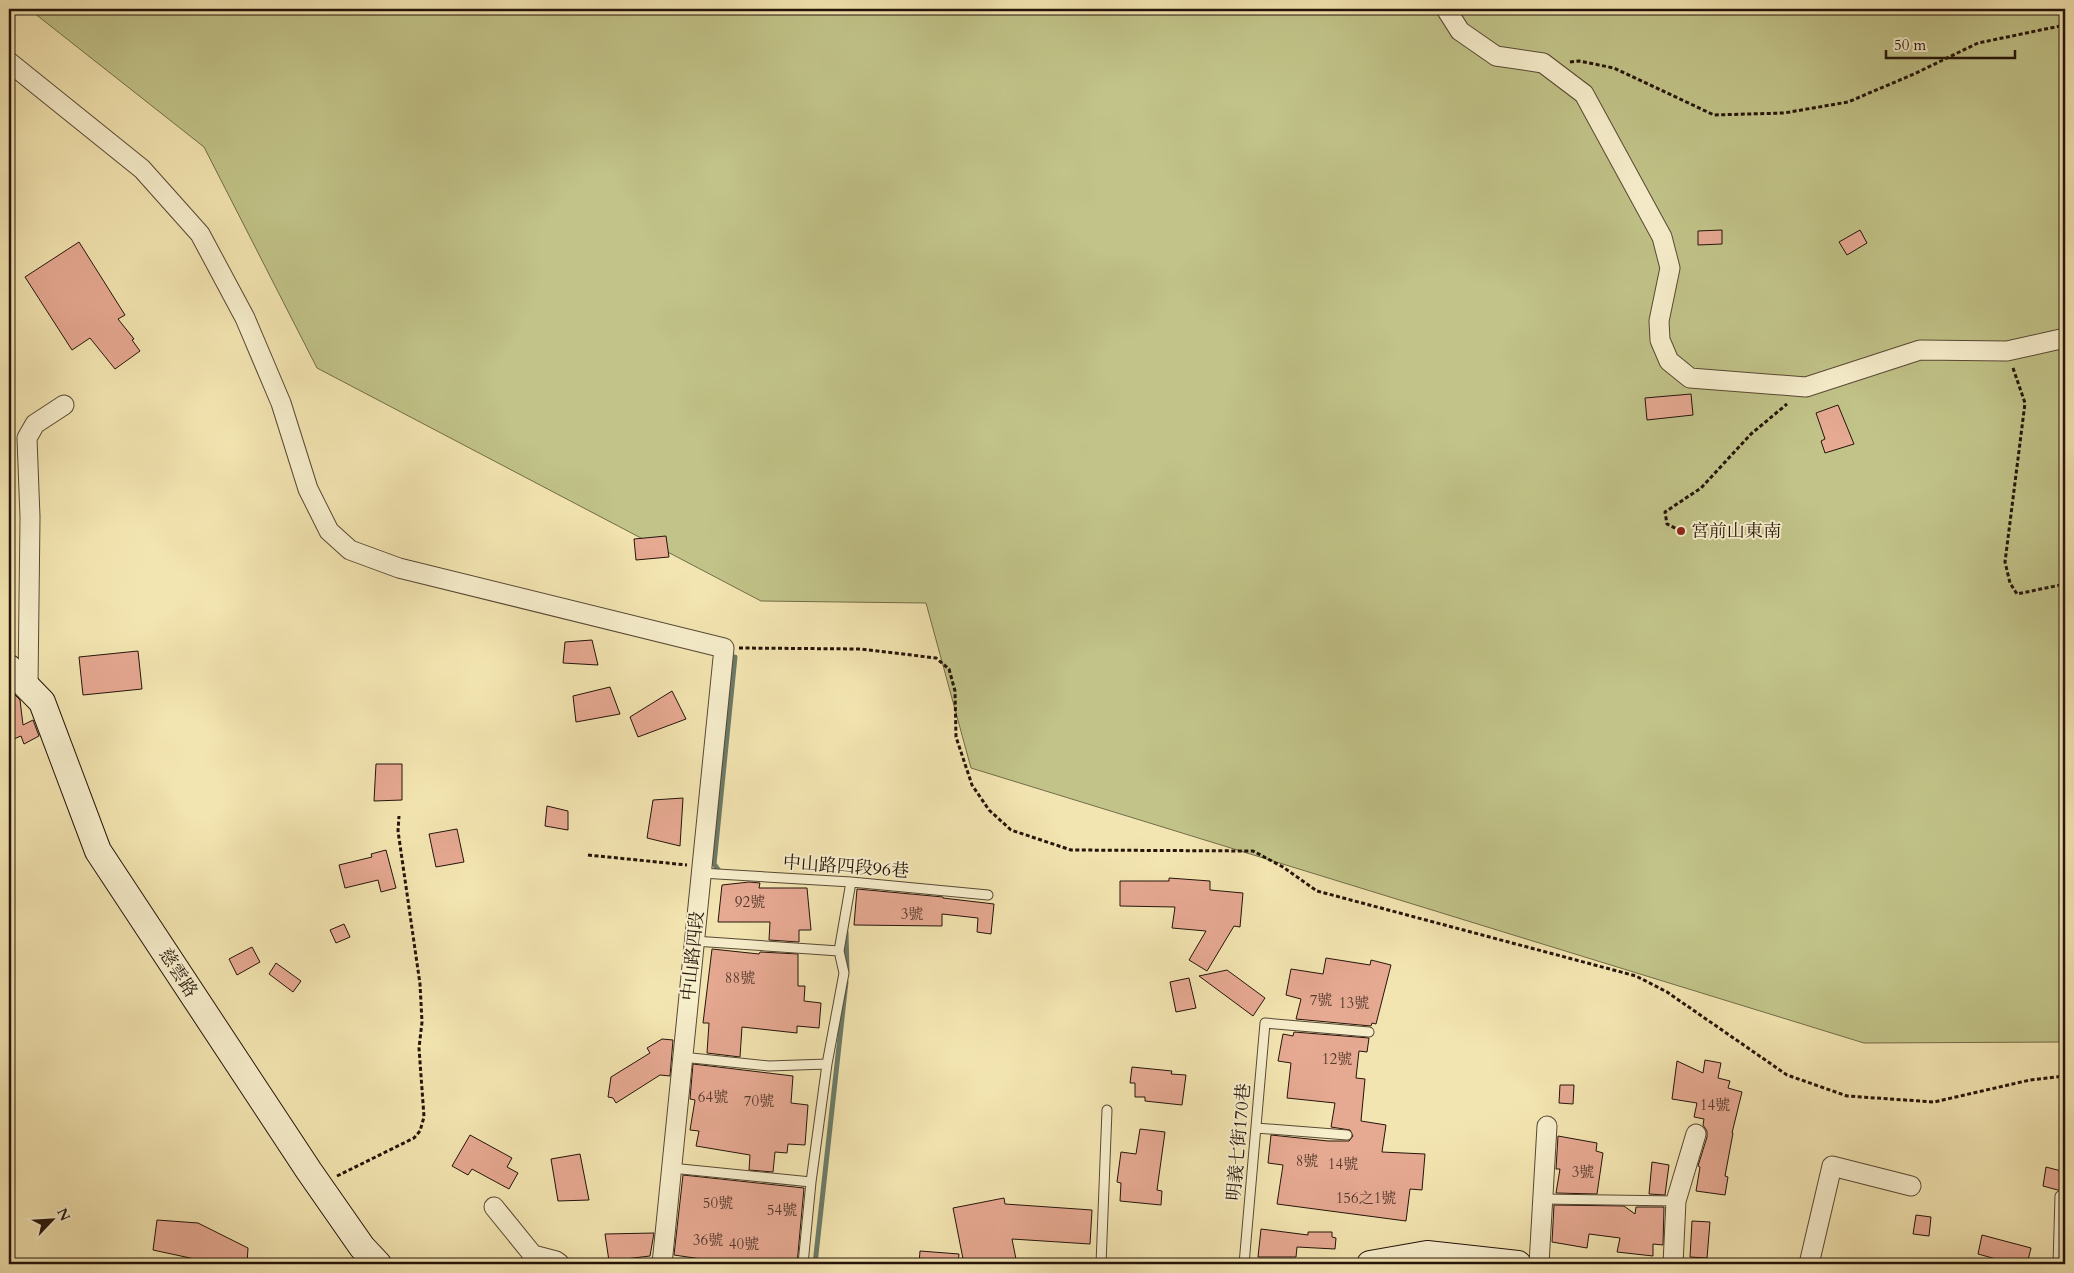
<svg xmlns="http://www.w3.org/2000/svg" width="2074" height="1273" font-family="Cardo,'Noto Serif TC',serif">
<rect width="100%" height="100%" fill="#f3e5b1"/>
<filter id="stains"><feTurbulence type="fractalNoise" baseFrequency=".004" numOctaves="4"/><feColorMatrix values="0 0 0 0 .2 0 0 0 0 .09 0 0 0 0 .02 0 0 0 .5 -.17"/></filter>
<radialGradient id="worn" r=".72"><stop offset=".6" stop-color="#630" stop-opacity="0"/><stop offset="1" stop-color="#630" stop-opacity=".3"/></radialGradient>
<path fill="#c1c388" stroke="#726c49" d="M29,9H2065V1042L1864,1043L971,768L926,603L761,601L317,368L204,147Z"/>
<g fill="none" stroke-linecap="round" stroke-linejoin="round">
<path stroke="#6c7b68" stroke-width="5" d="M724,872L719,871L714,864L735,657
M846,932L847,971
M815,1264L846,982"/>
</g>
<path fill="#e6a992" stroke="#24140a" d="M1722,230V244L1698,245V231Z
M1860,230L1867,243L1847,255L1839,242Z
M79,242L125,315L118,319L134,339L132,340L140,351L115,369L90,338L72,350L25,277Z
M1691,394L1693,415L1647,420L1645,398Z
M1838,405L1854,444L1825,453L1821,441L1825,439L1816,413Z
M666,536L669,557L636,560L634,539Z
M592,640L598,665L563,663L565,642Z
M138,651L142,689L83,695L79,657Z
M610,687L620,714L576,722L573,696Z
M9,689L20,700L23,725L33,720L39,736L24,744L21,736L9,741Z
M672,691L686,719L638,737L630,717Z
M376,764H402V800L374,801Z
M683,798L680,846L647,838L653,800Z
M547,806L568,811V830L545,826Z
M457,829L464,862L436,867L429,834Z
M386,850L396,888L381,892L378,880L345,888L339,865L372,857L371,854Z
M1169,878L1210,881V890L1243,893L1240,927L1234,926L1207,971L1189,960L1206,931L1172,928L1175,907L1120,906V881H1169Z
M749,882L760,883L759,888H807L811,930H799V942L769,940L770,922H718L722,885Z
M857,889L943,897V898L994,904L991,934L977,932L978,918L942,914V926L854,925Z
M344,924L350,937L336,943L330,930Z
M252,947L260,962L237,975L229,959Z
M712,949L759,954L760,952L798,954V986H805L804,1001L821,1003L819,1028L797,1026V1033L742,1027L740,1057L707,1053L709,1023H703Z
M1326,958L1370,965L1371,960L1391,965L1376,1024L1372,1023L1371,1026L1296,1019L1301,999L1286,995L1291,969L1323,974Z
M276,963L301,981L293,992L269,974Z
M1227,970L1265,998L1253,1016L1199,976Z
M1189,978L1196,1008L1176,1012L1170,982Z
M1294,1032L1369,1038L1367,1052L1359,1051L1356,1078L1365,1079L1361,1121L1386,1125L1382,1152L1425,1154L1422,1190L1410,1189L1406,1221L1277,1204L1283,1165L1268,1163L1271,1135L1328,1141H1349L1353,1136L1350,1130L1331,1127L1335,1103L1287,1098L1291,1063L1278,1061L1283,1034L1293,1036Z
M662,1039L673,1040L670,1076L660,1075L616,1103L613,1098L608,1097L611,1077L650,1053L647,1048Z
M1705,1060L1721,1063L1718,1078L1730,1081L1728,1088L1742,1092L1732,1133H1733L1725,1176L1728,1177L1725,1195L1696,1191L1700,1167L1698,1166L1707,1137V1131L1703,1125L1704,1119L1694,1117L1697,1103L1672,1099L1677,1061L1703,1073Z
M693,1064L793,1076L791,1103L808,1105L805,1145L788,1144L787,1153L775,1152L773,1172L749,1170L750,1155L696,1146L699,1131L690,1130L695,1100L690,1099Z
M1132,1067L1172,1071L1171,1074L1186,1075L1182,1105L1145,1101V1097H1135V1083H1130Z
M1560,1085H1574L1573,1104L1559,1103Z
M1140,1129L1165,1132L1157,1190L1162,1191L1161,1205L1120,1201L1121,1183L1117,1182L1121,1152L1136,1154Z
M470,1135L512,1158L507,1167L518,1173L509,1189L472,1169L468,1175L452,1166Z
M1558,1136L1597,1143L1596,1151L1603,1153L1597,1194L1556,1193L1560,1169H1556Z
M580,1154L589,1200L558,1201L551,1159Z
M1652,1162L1669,1165L1665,1195L1649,1194Z
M2046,1167L2065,1172V1192L2043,1186Z
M683,1175L804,1188L797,1264H735L674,1255Z
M1004,1198L1005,1204L1092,1210L1090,1244L1012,1239L1017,1264H964L953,1208Z
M1554,1205L1624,1206L1635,1214L1636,1207H1664L1663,1245L1653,1244V1256L1617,1252L1620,1238L1589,1234L1587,1248L1552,1242Z
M1916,1215L1931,1217L1929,1236L1913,1234Z
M157,1220L198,1223L248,1248L247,1264H218L153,1250Z
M1692,1221L1710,1222L1707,1258L1690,1257Z
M1261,1229L1308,1235V1232H1332V1237L1336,1238L1335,1249L1297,1247L1296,1257H1258Z
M654,1233L650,1256L609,1261L605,1234Z
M1982,1235L2031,1248L2027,1264H1994L1996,1259L1978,1254Z
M920,1251L959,1254L958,1264H919Z"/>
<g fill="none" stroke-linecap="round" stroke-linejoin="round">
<defs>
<path id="lane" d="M701,873L851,882L988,895
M694,941L839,951
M682,1057L769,1066L827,1064
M1256,1128L1347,1135
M671,1168L811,1182
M1543,1199L1676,1201
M803,1264L811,1182L827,1064L844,973L839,951L851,882
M1101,1264L1107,1110
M1244,1264L1265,1023L1369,1032
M2058,1264L2060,1196"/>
<path id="street" d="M1446,9L1460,31L1496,56L1543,63L1584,94L1662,237L1670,268L1659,321L1660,340L1669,361L1690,378L1806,387L1920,350L2007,351L2065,338
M9,62L142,169L200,234L245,318L281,403L308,489L329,531L350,550L399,568L724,648L662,1264
M28,686L30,517L27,438L35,424L64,405
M494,1207L533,1255L556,1261L560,1264
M1539,1264L1547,1126
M1673,1264L1676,1201L1696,1134
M1809,1264L1832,1166L1911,1186"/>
<path id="secondary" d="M9,668L42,702L98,851L309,1171L362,1247L378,1264
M1370,1264L1427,1254L1518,1264"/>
</defs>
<use href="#lane" stroke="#584834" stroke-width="11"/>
<use href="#street" stroke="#584834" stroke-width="21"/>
<use href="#secondary" stroke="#24140a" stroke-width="28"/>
<path stroke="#24140a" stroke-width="3" stroke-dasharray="4 2.5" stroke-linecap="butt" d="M1570,62L1579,61L1614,68L1714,115L1784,113L1848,102L1914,74L1978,43L2065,25
M2013,368L2025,403L2005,562L2010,583L2017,594L2065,584
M1681,531L1667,524L1665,512L1701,488L1751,434L1787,404
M739,648L861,649L936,658L949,669L955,691L956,737L972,785L989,810L1011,830L1071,850L1253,851L1283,867L1317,891L1636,976L1667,992L1787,1075L1847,1096L1934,1102L2030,1080L2065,1076
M588,855L687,865
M337,1176L414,1138L420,1131L424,1117L419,1048L422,1022L420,984L398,831L399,816"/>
<use href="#lane" stroke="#f7eecc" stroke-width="9"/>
<use href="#street" stroke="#f7eecc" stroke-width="19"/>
<use href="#secondary" stroke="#f7eecc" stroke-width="26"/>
</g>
<circle fill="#8f2418" stroke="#f7eecc" stroke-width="2" cx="1681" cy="531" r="5"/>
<g text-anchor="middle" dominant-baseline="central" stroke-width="4" stroke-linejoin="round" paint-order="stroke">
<g font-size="15" fill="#54392c">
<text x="750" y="902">92號</text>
<text x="912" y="914">3號</text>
<text x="740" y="978">88號</text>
<text x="1321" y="1000">7號</text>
<text x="1354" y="1003">13號</text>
<text x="1337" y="1059">12號</text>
<text x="713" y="1097">64號</text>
<text x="759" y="1101">70號</text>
<text x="1715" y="1105">14號</text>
<text x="1307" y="1161">8號</text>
<text x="1343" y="1164">14號</text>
<text x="1583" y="1172">3號</text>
<text x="1366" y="1198">156之1號</text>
<text x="718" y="1203">50號</text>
<text x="782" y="1210">54號</text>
<text x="708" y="1240">36號</text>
<text x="744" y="1244">40號</text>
</g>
<g font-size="18" fill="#24140a" stroke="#f7eecc" text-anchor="start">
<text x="1691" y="531">宮前山東南</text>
</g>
<g font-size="18" fill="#24140a" stroke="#f7eecc">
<text transform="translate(846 867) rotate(4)">中山路四段96巷</text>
<text transform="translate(693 956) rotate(-84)">中山路四段</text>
<text transform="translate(178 973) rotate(57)">慈雲路</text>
<text transform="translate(1239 1142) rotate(-85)">明義七街170巷</text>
</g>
</g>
<rect width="2074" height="1273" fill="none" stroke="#f3e5b1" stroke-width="30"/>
<rect x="10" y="10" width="2054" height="1253" fill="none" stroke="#24140a" stroke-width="2.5"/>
<rect x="15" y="15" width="2044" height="1243" fill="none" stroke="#24140a"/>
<g transform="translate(52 1220) rotate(65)" stroke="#f7eecc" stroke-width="4" paint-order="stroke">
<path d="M0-4L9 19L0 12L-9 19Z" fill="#24140a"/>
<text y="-8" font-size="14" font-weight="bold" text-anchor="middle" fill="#24140a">N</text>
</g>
<path d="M1886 50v8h129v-8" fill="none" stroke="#24140a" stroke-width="2.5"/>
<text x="1894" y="50" font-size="15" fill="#24140a" stroke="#f7eecc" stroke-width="4" paint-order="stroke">50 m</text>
<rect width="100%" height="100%" filter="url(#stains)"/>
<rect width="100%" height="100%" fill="url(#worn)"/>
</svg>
